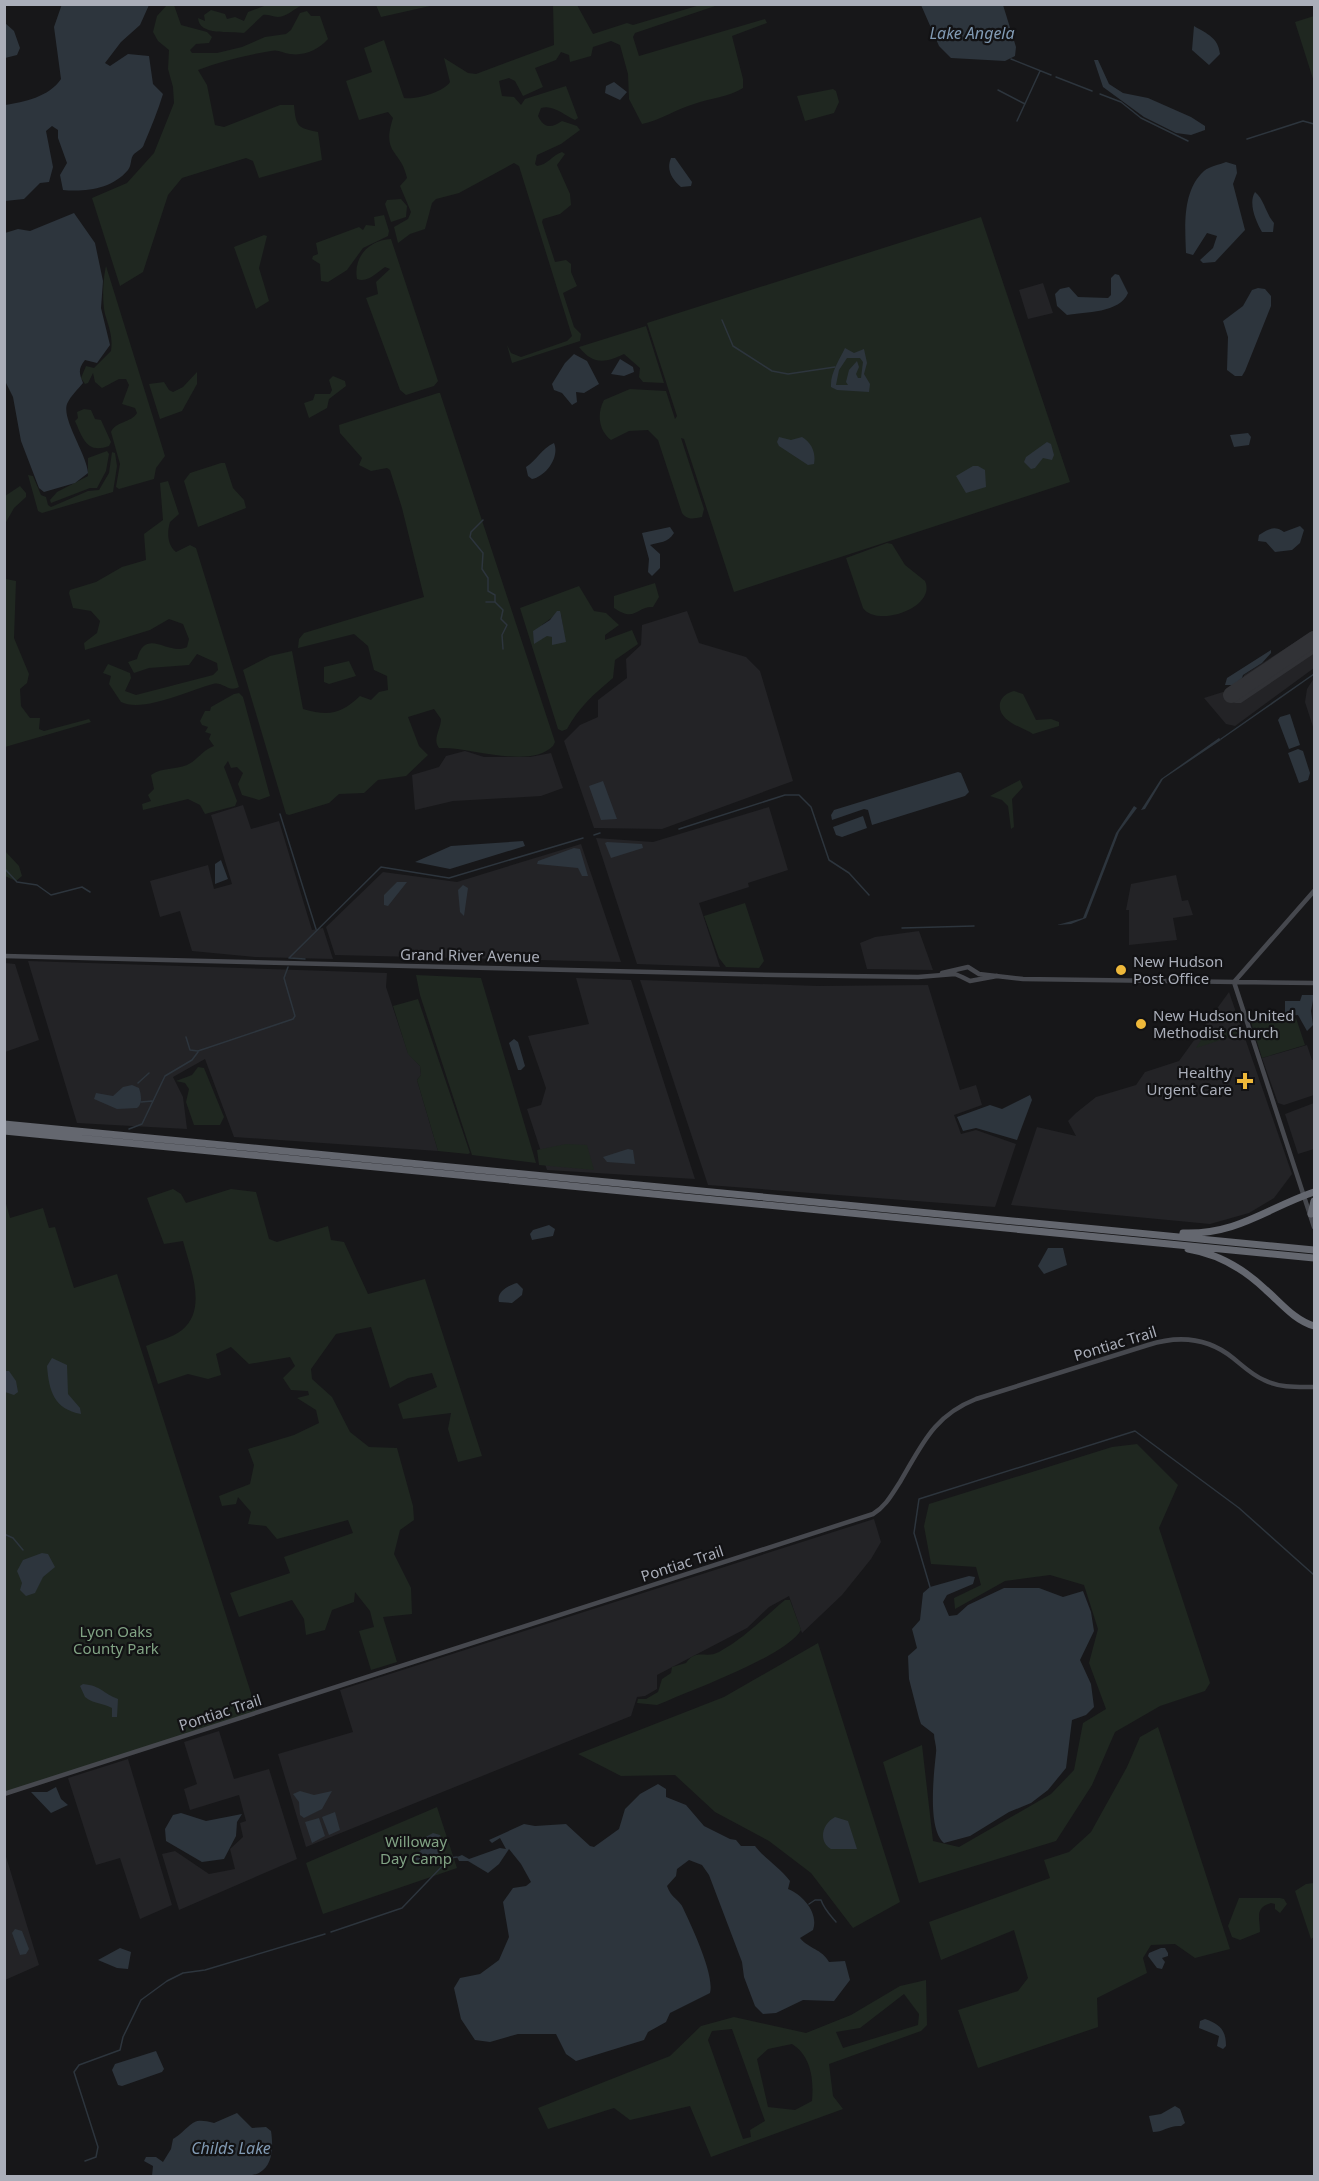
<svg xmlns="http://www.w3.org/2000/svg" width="1319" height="2181" font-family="'Noto Sans',sans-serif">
<rect width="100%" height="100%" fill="#171719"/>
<path fill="#232326" d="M1043,283L1053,313L1028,319L1019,290Z
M687,611L699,643L746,657L760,671L793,781L662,829L594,828L564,741L580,725L598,717V700L627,678L626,659L641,645L642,625Z
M1314,630V668L1235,726L1226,724L1204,698L1226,691L1242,682L1244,675Z
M1314,678V730L1305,702L1307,689Z
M465,751L484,757H530L551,753L563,788L541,796L453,801L415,810L412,775L439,767L446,756Z
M243,805L251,829L279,821L312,930L323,928L333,959L255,957L192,951L180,911L160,917L150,881L208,865L214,889L232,884L211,815Z
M769,807L788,870L748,883L749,887L699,903L720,967L637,964L596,838L653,842Z
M581,844L621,962L335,955L326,927L383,872L457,882Z
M1176,875L1182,901L1188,900L1193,915L1173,918L1177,940L1129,945V910H1126L1131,884Z
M919,931L933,970L867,969L860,943L875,937Z
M28,961L387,973L386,987L408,1053L420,1066L421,1075L417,1080L438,1151L234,1137L205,1059L173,1077L183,1097L187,1129L77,1123Z
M5,963L15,964L39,1040L5,1052Z
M576,978L631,980L695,1179L547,1170L527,1109L541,1105L546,1088L528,1036L589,1024Z
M640,980L818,986L928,985L960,1090L976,1085L982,1105L954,1115L961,1134L976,1130L1016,1144L995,1207L708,1185Z
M1229,992L1292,1174L1274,1198L1249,1213L1210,1224L1011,1205L1037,1127L1076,1136L1068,1121L1076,1113L1096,1097L1136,1085L1145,1072L1179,1061Z
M1307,1045L1312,1060H1314V1095L1284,1105L1278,1103L1262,1058Z
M1314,1103V1149L1298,1154L1285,1114Z
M874,1519L881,1542L871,1559L842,1595L802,1633L789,1596L769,1607L747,1628L657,1675V1689L645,1696L637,1697L631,1716L306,1847L278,1754L353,1732L340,1690Z
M219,1731L234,1779L269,1769L297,1859L179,1910L162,1854L175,1851L209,1874L235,1869L230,1849L243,1837L240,1823L246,1821L239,1795L190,1810L184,1789L197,1784L184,1742Z
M128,1759L172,1905L140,1919L120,1858L96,1865L68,1778Z
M4,1850L39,1965L5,1980H4Z"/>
<path fill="#1f2720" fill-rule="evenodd" d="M167,5H174L181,25L207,32L212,37L209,43L196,44L190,50L192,53H217L242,47L265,37L286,34L291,30L300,13L307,11L311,16H320L328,39C318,50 305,56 290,54C283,53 278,49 271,51C246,55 221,61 198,70L207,85L215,125L224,127L280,105H294C296,126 297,128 318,132L322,160L259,178L253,161L246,158L182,178L168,195L143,272L120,286L92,198L127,183L154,153L174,103L173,87L168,69L169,50L158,41L153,32L157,16Z
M267,5H304C297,6 292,13 283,16C275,19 270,14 263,15L244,33C230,31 199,36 198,18L205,21L204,15L211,10L225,14L227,19L235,17L244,21L248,12Z
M376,5L429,4L430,6L381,17Z
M553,5H577L593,34L627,23L633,25L700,5H718L635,33L633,37L639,56L765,19L767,23L732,36L743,79V88C729,97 710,98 694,104C676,109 661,120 642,124L629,99L628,74L620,45L611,41L593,47L591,56L570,62L569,55L561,52L556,60L535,68L543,87L523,96L515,81L509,78L499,81L502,96L514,97L521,105L525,99L566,86L578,118L575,120C564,115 553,104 541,108L538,116C544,129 552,128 562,121L577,126L580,130L561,144L537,155L535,164L537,166C549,164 552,155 562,152L565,154L557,165L570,194L571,205L560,214L543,219L542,222L555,262L566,260L571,264V272L577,286L563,293L574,327L581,334L580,341L512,363L507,345L511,353L521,357L567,341L572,336L519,166L514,163L459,193L436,199L432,203L425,229L410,234L398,243L394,227L408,219L411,212L400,186L407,178C401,149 381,155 393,118L388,112L359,120L346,81L372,72L364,48L384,40L404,98C416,100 444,92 450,82L444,58L468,73L476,74L554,45Z
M1314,16V82L1295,22Z
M833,89L836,91L839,102L834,113L805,121L797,96Z
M401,199L407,206L406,217L391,222L385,204L387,200Z
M384,215L389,231L388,236L363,248L347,270L328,282L321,281L320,264L312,259L313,256L318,254L316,243L359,227L363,230L366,225L375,226L374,217Z
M981,217L1070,482L734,592L684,439L681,438L704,509L702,517C693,519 687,520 682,513L658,440L648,430L629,431L611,440C598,430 597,413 604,400L630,389L666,391L675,419L677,416L647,323Z
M264,235L267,236L259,268L269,301L256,309L234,247Z
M391,239L438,381L434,386L406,395L400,390L366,298L378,294L376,282L390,269L385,267C376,273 368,283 357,279C353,257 369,240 391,239Z
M106,266L165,456L156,468L154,479L119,489L116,487L120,464L111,432C116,421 131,423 137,413L135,408L122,404L129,385L126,379H119L102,388L95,382L93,373L88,383L85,384L81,378L86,366L94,368L111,351C113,337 109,327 105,314C102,301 103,279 106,266Z
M646,326L664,383L643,382L639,377L640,368L624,354C605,363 593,365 579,347Z
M197,372V384L182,411L160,419L149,384L164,382L169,390L173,392L183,387Z
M333,376L345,381L346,386L329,399L327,408L309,418L304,403L313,400L315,394H330L332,390L329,380Z
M438,393H440L555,742L553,746C529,770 469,746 439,748C432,739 441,729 441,719L434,709L408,717L419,746L428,755L406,776L378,780L364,793L339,794L329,803L289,815L286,814L243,670L270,656L292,651L303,709C328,716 340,715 360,696L371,700L379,692L388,690L387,676L374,670L368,646L354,634L298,648L299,639L304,633L424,597L402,508L390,470L387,468L371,471L359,465L362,458L340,433L339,425Z
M84,409L91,410L95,419L101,420L111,442L109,446C87,454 83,439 75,421L78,418L77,412Z
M107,451L109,454L106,471L97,488H90L51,503L50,500L57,492L88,476V458Z
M112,452L115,453L117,466L113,492L42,513L38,511L28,475L33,476L41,495L46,497L48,505L51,507L88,491L99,490L109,473Z
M221,463H225L233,488L244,500L246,508L198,527L184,481L190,473Z
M168,481L179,514L170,522C167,532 167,545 176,552L190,545L196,548L239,687C228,693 223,681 213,684C190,690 143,713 121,702L109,684L111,676L103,673L108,664L130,673L131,678L125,691L136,695L213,675L218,670L217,663L197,654L189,665L149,668L134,673L128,662L137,659C146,626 169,657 187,647L189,639L183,624L169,619L150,630L85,650L84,643L97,633L100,621L91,611L73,608L69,593L70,590L96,582L122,567L146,560L144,534L163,520L160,483Z
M20,486L26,493V497L14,508L5,524V496Z
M887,543L892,544L905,565L925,581C937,608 877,628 863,608L846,558Z
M6,579L16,581L14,638L29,674L27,683L20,689L21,706L30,718H40L39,729L44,731L89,719L91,722L5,747Z
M655,583L659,597L653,607C636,606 636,623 614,608V596Z
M579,586L594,611L606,613L619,625L605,635V640L632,630L638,644L615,660L613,678C594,694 579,707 567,729L562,731L558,729L520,608ZM561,615L564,634L552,645V637L547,635L542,639V625L554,616Z
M349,661L356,676L329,684L324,682V667Z
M1014,691L1023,694L1036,720L1051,719L1059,722V726L1033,734C1022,727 997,721 1000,703C1002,696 1007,693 1014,691Z
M234,694L239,693L243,697L270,796L259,800L242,795L238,784L243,773L237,767L231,768L228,761L224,767L237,801L235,806L205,814L200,805L188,799L143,810L142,804L151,801L148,795L154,789L151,775C162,767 175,770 187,765C198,760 202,750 214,746L209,739L211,734L205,732L208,727L202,725L200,721L205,711H210L211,707Z
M1020,780L1023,787L1012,799L1014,827L1011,829L1008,806L1002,800L990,796Z
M5,851L19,866L22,876L16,881L5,876Z
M745,903L764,961L759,968L726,967L719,958L704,916Z
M416,975L481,978L536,1163L472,1155L420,995Z
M418,999L470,1153L468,1154L438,1151L417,1080L421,1075L420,1066L408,1054L393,1006Z
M1296,1018L1305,1045L1262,1058L1251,1022L1281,1023Z
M1235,1029L1238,1033L1236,1035L1196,1048L1201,1040Z
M198,1067L204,1068L224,1117L220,1125H194L186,1102L189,1089L185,1083L176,1081L192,1075Z
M566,1144L587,1145L594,1170L539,1165L537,1150Z
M173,1189L181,1194L186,1203L231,1189L256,1192L269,1239L277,1242L328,1226L331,1240L344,1242L368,1294L425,1279L482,1456L458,1462L448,1429L451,1413L403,1419L398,1404L437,1387L432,1373L408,1378L390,1388L371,1327L336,1334L311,1369L312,1379L332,1397L350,1432L369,1447L397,1448L413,1506L414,1520L400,1530L394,1554L411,1588L412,1614L383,1617L397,1662L371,1670L359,1631L374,1627L370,1611L355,1592L354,1602L332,1610L325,1630L306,1635L304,1619L292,1600L239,1617L230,1593L290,1573L284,1557L353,1533L348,1520L277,1539L266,1526L248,1524L251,1512L238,1497L236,1504L222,1506L219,1496L250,1484L254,1465L248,1449L294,1435L319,1423L316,1410L297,1398L309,1395L308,1391L291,1390L283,1378L295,1366L290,1357L249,1364L231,1347L216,1354L221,1375L208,1379L188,1374L158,1384L146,1346C157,1341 172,1338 182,1330C208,1309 190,1268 183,1241L164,1244L147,1198Z
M5,1200L10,1218L43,1208L49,1228L55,1227L74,1288L117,1274L257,1712L5,1793Z
M1137,1444L1178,1485L1159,1528L1210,1683L1205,1691L1160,1706L1115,1732L1092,1785L1056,1841L919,1883L883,1762L922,1745L933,1841L959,1847L1051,1794L1074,1770L1083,1723L1106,1709L1089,1663L1098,1629L1084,1585L1050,1575L1005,1581L955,1609L954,1598L981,1585L976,1567L931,1564L924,1526L929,1504L1112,1447Z
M785,1600H790L801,1630C787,1655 697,1688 667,1701L657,1705L637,1703L638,1699H646L658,1692L662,1679L671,1673L672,1667L686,1663C696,1648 706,1659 719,1652C746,1637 762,1619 785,1600Z
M818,1643L900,1902L853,1928L811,1873L769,1841L715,1812L675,1775L621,1776L578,1754L724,1697Z
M1158,1727L1230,1949L1195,1958L1175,1944L1151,1945L1143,1958L1147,1973L1097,1998L1098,2027L978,2068L958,2010L1018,1991L1028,1978L1014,1930L941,1960L929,1922L1050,1878L1044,1860L1069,1852L1091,1832L1127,1767L1140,1737Z
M437,1807L457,1868L323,1914L306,1863Z
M1314,1883V1937L1311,1939L1295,1891L1306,1884Z
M1239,1898H1280L1284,1899L1287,1904L1280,1913L1275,1909V1904L1271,1903C1254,1908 1260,1918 1260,1932L1240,1940L1232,1937L1228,1926Z
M926,1980L927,2025L921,2031L829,2064L833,2096L843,2109L711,2157L690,2106L630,2120L614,2108L548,2129L538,2108L670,2056L701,2026L734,2017L806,2033L851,2015L900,1986ZM904,1994L919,2014L918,2025L843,2048L836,2032L860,2028ZM732,2029L765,2121L750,2130L751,2137L743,2139L708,2040L712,2031ZM792,2044C811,2056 814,2079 812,2101L795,2110L768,2107L757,2059L768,2049Z"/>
<path fill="#2d353d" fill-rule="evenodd" d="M62,4L149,5L140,25L121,42L105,63L110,66L128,54L149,56L153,84L163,94C158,111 151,127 144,144C143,149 137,151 134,154C130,158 132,165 128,170C112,189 86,192 63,190L60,175L67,163L58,138V130L52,126L46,131L53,167L49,182L40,183L24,199L5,201V105C24,102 49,97 61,79L54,27Z
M921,5H1003L1016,47L1015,56L1005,61L951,58L939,46Z
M5,23L14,31L20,48L17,55L5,58Z
M1194,26C1207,34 1218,37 1220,54L1209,65L1192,50Z
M1094,60H1098L1109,84L1123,93L1148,98L1191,117L1205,126V130L1191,135L1176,133L1144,117L1103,87Z
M614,82L627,92L620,100L605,93L606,86Z
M671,158H675L692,182L691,186L681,187C672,179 666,170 671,158Z
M1226,162L1236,165L1237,173L1233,184L1245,230L1215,262L1203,263L1200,260L1213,248L1217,236L1207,233L1193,255L1186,253C1185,226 1182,191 1204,171C1210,166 1219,165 1226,162Z
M1255,192C1264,199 1266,214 1274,223L1273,232H1262C1256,222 1248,203 1255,192Z
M74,213L95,243L103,281L101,308L110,345L97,363L85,360C78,369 79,373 83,383C78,389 71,396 68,402C59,416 87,454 88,473L75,483L44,492L39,488L21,441L13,397L5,381V233L18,229L30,231Z
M1115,274L1119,275L1128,293C1120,313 1085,312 1067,315L1057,306L1055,294L1060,289L1069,287L1078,297L1108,298L1111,295V278Z
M1258,288L1265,289L1271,296V306L1245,371L1242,376H1235L1227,370L1228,337L1223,321L1243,306L1252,290Z
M845,348L854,353L864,349L867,363L864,374L870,384L869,392L837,390L831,387C830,373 840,359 845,348ZM847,358H860L863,362L861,378H858L856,374L859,367L857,361L849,370L846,382L848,385H836L839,370Z
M574,354L587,361L599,384L584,393L576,392L577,402L572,405L562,393L554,390L552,384L565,363Z
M620,359L633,367L634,372L624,376L611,374Z
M1248,433L1251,437L1249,445L1234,447L1230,435Z
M779,437L791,440L802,437C812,443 816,453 814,464L808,465L779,446L777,442Z
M1047,442L1051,444L1054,455L1052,460L1043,458L1035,468L1031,469L1024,462L1026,457Z
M554,443C560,457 546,476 532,479L528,476L526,467C537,460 542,448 554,443Z
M973,466H978L985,470L986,487L966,493L956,476Z
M1300,526L1304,530L1300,543L1292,550L1275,552L1266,542L1258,541L1259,535C1269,529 1274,525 1284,532Z
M670,527L674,533C668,543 659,542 650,545L660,554V568L652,576L648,572L649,559L642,533Z
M557,611H560L561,615L566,642L552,645V637L547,636L534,644L533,631L550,620Z
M1271,650V653L1262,663L1243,675L1242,678L1234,685H1225L1227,678Z
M1290,714L1300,745L1289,749L1278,720L1280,717Z
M1219,738L1221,740L1163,779L1145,809L1141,810L1161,779Z
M1298,749L1303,751L1310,773L1308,780L1299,783L1288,753Z
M958,772L961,773L969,792L965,796L872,825L868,810L864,809L832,820L831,815L834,810Z
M603,781L617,819L601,820L589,786Z
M1134,806L1137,808L1119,832L1086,918L1071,924L1057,925L1083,918L1116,833Z
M863,816L867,828L842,837L836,835L833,827Z
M523,841L525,846L450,869L415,862L451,846Z
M607,842L642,844L643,848L611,858L605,843Z
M574,848L580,849L588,876H582L578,868L537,864L538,861Z
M221,860L228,879L215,884V864Z
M397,882H407L388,906L384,905V895Z
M463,885L468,888L464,916L460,912L458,890Z
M1302,995H1314L1311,1011L1313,1025L1307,1031L1298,1015L1285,1016V1001H1300Z
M514,1039L518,1042L525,1066L521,1070H518L509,1043Z
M132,1085L139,1088C141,1094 143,1104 137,1108L117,1109L94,1099L96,1093L113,1096L123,1087Z
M1030,1095L1032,1100L1017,1140L976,1128L963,1131L957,1117L990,1105L1002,1109Z
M628,1149L633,1150L635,1164L607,1162L603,1157Z
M549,1225L555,1229L553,1236L532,1240L530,1234L533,1230Z
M1048,1248H1063L1067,1265L1044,1274L1038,1266Z
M517,1283L523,1289L522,1295L512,1303L499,1302C496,1292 509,1285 517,1283Z
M52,1358L67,1365L68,1394L80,1408L81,1414C54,1409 49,1391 47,1366Z
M4,1371H9L16,1381L18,1392L14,1395L5,1392Z
M42,1553L48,1554L55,1567L43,1577L35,1593L26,1596L20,1590L22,1583L17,1571L23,1560Z
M969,1576L975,1577L973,1584L947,1595L943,1602L949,1616L957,1615L968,1605L1004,1588H1039L1063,1597L1083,1591L1091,1612L1094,1631L1080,1660L1091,1684L1094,1707L1086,1715L1072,1720L1066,1768L1048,1790L1031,1803L1009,1812L970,1836L944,1843C927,1829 934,1773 936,1753C937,1747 934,1740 934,1734L921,1724L919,1718L909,1679L908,1656L917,1648L912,1629L920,1620L923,1593L930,1587Z
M83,1684C102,1686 102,1693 118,1699L117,1717H112V1708C104,1703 93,1704 85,1697L80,1686Z
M658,1784L666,1789V1797L686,1805L704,1826L730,1839L736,1840L741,1846H755C764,1858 779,1867 790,1881L788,1889C803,1895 819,1913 813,1930L800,1938C809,1949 822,1949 829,1962L845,1961L850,1980L834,2001L803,2000L776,2013L763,2014L755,2006L744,1977L742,1962L709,1875L702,1865L689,1860L677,1869L676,1876L667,1886C671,1898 680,1900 683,1908C691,1925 715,1975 710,1993L670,2013L666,2022L648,2032L644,2040L576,2061L566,2054L556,2034H518L490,2042L475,2040L461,2019L454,1988L460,1978L480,1974L499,1960L509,1937L503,1902L513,1888L526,1886L531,1882L521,1864L509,1849L499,1864L488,1873L468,1861H459L457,1857L462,1855L469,1859L500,1848L506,1849L500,1838L492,1843L489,1840L524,1824L535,1826L566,1824L590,1846L594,1847L619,1829L625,1809L640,1794Z
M56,1787L61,1799L68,1805L51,1813L31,1792H47Z
M300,1791L314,1795L332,1791L322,1809L304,1818L300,1815L299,1802L293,1794Z
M335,1812L340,1830L329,1835L322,1817Z
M181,1813L206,1821L242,1814L237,1822L236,1836L224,1859L202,1862L166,1841L165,1829L173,1815Z
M835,1817L848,1821L857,1849H831C818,1841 822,1824 835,1817Z
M319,1818L325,1836L312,1843L305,1822Z
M433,1833L440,1835L443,1841L437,1847L441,1850C435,1859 424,1866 413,1864L412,1860L422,1849V1839Z
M15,1929L22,1931L29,1949L26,1954L20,1955L12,1933Z
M120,1948L131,1952L128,1969L117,1968L98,1960Z
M1161,1948H1165L1168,1953V1956L1162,1958L1165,1962L1162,1969L1157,1968L1148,1956L1149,1953Z
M1205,2019C1219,2024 1226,2029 1226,2046L1223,2049L1217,2046L1219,2036L1199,2028L1200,2021Z
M156,2051L164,2069L162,2072L122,2086L118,2085L112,2070L115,2064Z
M1175,2106L1180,2109L1185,2123L1181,2126C1169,2125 1163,2132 1153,2132L1149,2116L1161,2114Z
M237,2113L252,2128L266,2127L271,2131C273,2144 274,2165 259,2173C241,2181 176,2177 152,2176L153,2166L144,2161L146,2157H156L163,2162L171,2149L173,2139C193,2126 190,2116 214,2123Z"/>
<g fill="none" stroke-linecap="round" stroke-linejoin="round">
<path stroke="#2d353d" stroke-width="1.5" d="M1011,59L1051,75
M1056,77L1092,91
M998,90L1025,104
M1100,94L1121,102L1141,118L1188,141
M1017,121L1040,71
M1247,139L1303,121L1314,124
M722,320L733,346L772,371L788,374L835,367
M483,520L471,532L470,537L483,553L482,569L488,578V591L495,595V602L503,610L501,619L507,625L502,635L503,649
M486,602H494
M1221,739L1314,674
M280,814L316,929
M679,829L785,795H799L811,807L829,860L849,873L869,895
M594,835L600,833
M4,868L17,882L37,885L51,895L82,887L90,892
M902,928L974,926
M289,958L381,867L449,878L583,838
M290,958L305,959
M186,1037L190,1050L198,1051L293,1019L295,1016L284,978L288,967
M138,1083L149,1073
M141,1102L152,1101
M129,1129L142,1124L165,1076L192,1060L198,1052
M4,1534L13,1538L23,1550
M930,1587L914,1533L919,1499L1135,1431L1239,1508L1314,1575
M809,1904L815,1900H821C824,1909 830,1915 836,1922
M331,1932L402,1908L450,1858L457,1857
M85,2161L96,2157L98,2147L74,2072L79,2065L120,2050L123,2037L141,2000L167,1981L183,1973L205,1970L325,1934"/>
<path stroke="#313236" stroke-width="6" d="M1232,694L1236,700H1240L1314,650"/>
<path stroke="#313236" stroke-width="16" d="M1231,695L1314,639"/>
<path stroke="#46484e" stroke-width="4.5" d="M4,956L776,975L918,977L955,974L962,977
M942,973L968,967L979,974L1023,979L1314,983
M962,977L970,981L997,976
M1234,982L1314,1227
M1234,982L1314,891
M4,1794L873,1514C886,1506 892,1494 900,1482C922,1445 933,1416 976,1399L1148,1345C1179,1335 1207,1337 1233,1358C1243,1366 1252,1375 1264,1380C1280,1388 1297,1387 1314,1387"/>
<path stroke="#64676f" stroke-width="7" d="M4,1124L1314,1250
M4,1131L1314,1258
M1311,1214L1314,1201
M1183,1233C1237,1235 1267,1208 1314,1192
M1188,1249C1219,1254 1244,1269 1266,1290C1281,1303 1294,1320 1314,1326"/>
</g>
<g fill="#eeb83a" stroke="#121214" stroke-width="2">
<circle cx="1121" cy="970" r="6"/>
<circle cx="1141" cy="1024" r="6"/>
<path d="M1242 1072h6v6h6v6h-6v6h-6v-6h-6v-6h6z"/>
</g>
<g text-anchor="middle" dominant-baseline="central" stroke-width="4.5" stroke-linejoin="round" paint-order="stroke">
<g font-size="15" fill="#aaaeb9" stroke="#121214">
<text transform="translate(470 955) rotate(1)">Grand River Avenue</text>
<text transform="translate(1115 1343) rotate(-17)">Pontiac Trail</text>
<text transform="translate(682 1563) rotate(-18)">Pontiac Trail</text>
<text transform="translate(220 1712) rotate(-18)">Pontiac Trail</text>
</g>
<g font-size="15" fill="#aaaeb9" stroke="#121214" text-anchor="start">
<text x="1133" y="961">New Hudson<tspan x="1133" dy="17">Post Office</tspan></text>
<text x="1153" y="1015">New Hudson United<tspan x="1153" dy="17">Methodist Church</tspan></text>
<text x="1232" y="1072" text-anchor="end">Healthy<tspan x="1232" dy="17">Urgent Care</tspan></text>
</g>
<g font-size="15" fill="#81a384" stroke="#121214">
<text x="116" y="1631">Lyon Oaks<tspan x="116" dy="17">County Park</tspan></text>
<text x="416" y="1841">Willoway<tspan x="416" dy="17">Day Camp</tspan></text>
</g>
<g font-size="16" font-style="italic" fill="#819ab3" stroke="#121214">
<text x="972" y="33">Lake Angela</text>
<text x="231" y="2148">Childs Lake</text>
</g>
</g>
<rect width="1319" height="2181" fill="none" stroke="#aaaeb9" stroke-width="12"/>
</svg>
